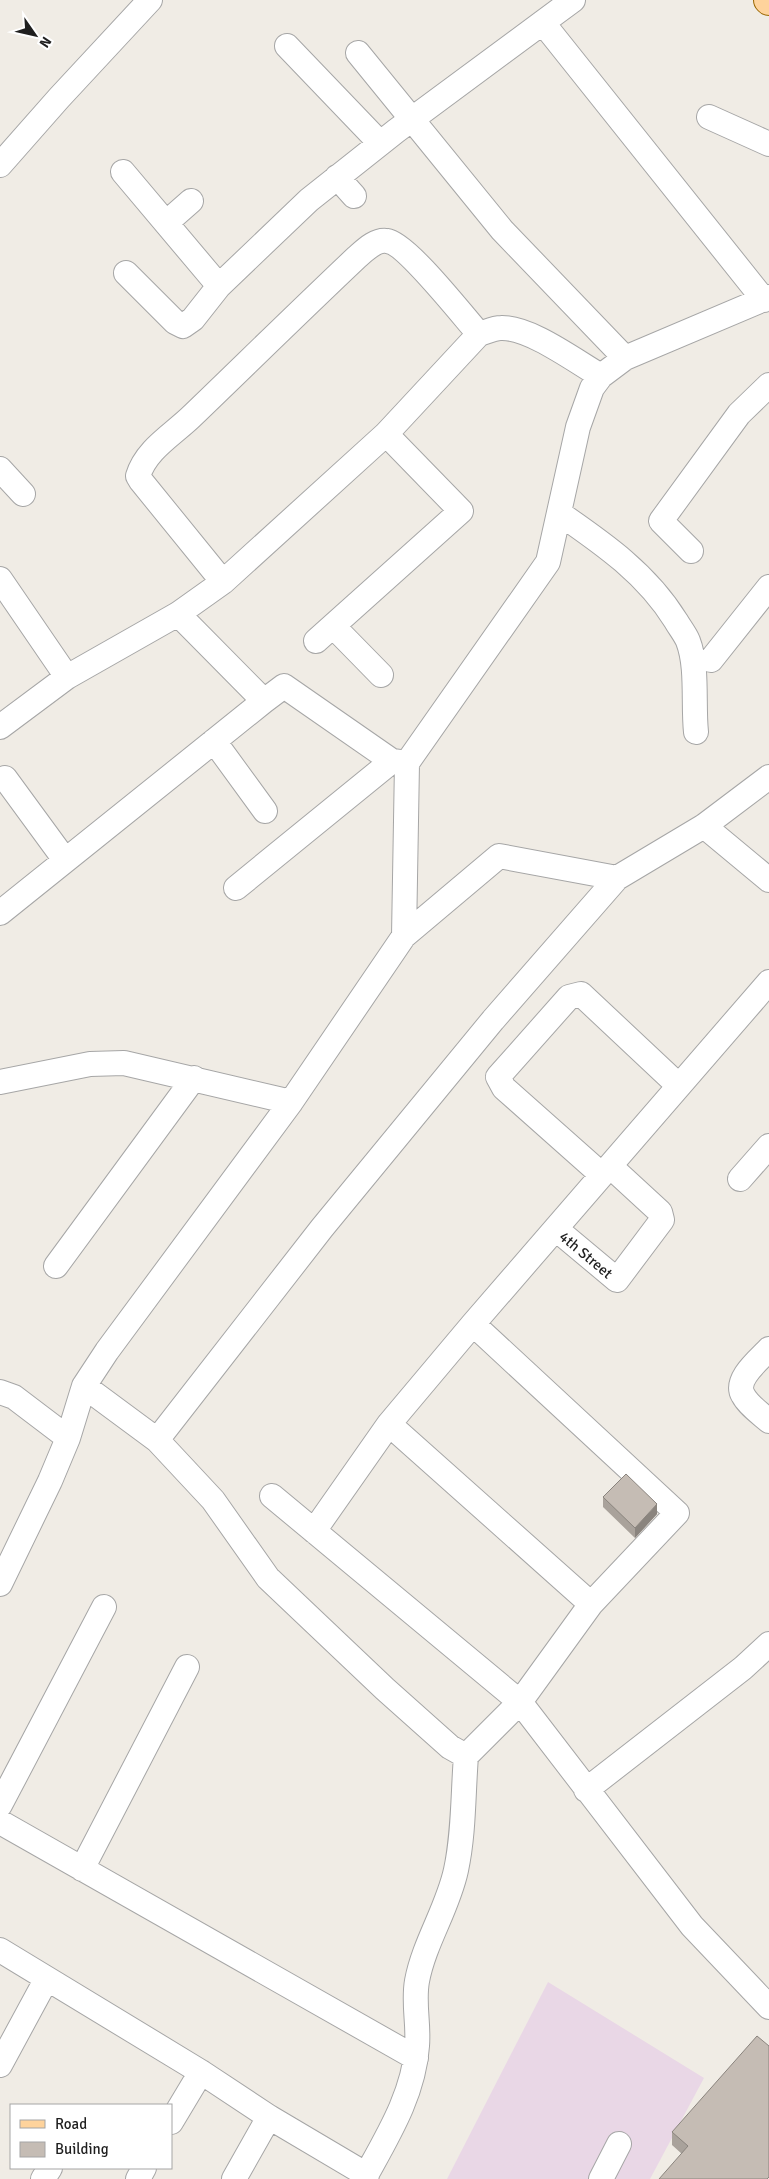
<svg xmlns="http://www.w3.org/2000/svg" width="769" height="2179" font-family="Signika,sans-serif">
<rect width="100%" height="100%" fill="#f0ece5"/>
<path fill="#e9d7e6" d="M548,1982L704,2078L650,2179H447Z"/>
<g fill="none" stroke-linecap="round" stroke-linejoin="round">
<defs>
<path id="minor" d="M543,23L764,300
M287,46L380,143
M358,53L502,230L625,358
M709,117L769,144
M0,165L59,98L150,0
M123,172L219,286
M337,177L354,196
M166,223L191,201
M126,273L175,322L183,326L193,319L219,286L309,200L396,131L573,0
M0,469L23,494
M559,513C604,544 647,574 676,621C680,628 685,634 688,641C698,667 693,704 696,732
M691,551L661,521L739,414L769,385
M0,579L67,677
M223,582L141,481L138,476C146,449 174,434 193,415C248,362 302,309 357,257C365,250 376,239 387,241C406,243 463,316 479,334
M178,614L264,701L284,686L392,761L407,763
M333,626L381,675
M316,641L461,511L386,434
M711,660L769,587
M0,727L67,677L178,614L223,582L386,434L479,334C486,332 494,328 501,328C530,327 575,361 601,376
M214,741L265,811
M5,778L65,860
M704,826L769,880
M236,888L392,761
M0,913L264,701
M404,936L499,856L617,878
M0,1082L90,1064L124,1063L291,1102
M602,1175L504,1088L498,1077L569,997L581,994L679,1086
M740,1179L769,1146
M556,1229L617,1280L662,1220L660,1212L610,1166
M56,1266L194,1078
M769,1349C760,1359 734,1379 743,1395C748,1405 761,1414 769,1421
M84,1386L157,1440L213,1500L268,1578L385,1689L450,1747L466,1756L520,1702L692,1926L769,2007
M0,1392L14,1397L68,1438
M389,1424L591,1604
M157,1440L322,1228L493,1020L617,878L704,826L769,777
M272,1496L520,1702L591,1604L677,1513L473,1324
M314,1531L389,1424L473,1324L769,982
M0,1584L50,1481L68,1438L84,1386L107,1351L291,1102L404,936L407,763L548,562L578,427L592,388L601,376L625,358L769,297
M586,1790L743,1668L769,1644
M0,1805L104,1607
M0,1822L416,2058
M82,1869L187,1667
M0,1950L201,2072L269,2117L367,2175
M0,2065L46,1980
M171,2122L201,2072
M43,2179L50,2168
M138,2179L144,2168
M234,2179L269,2117
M364,2179C387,2137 414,2094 417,2046C419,2024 413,2003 417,1981C424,1943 448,1908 456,1870C464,1833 463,1793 466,1756
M601,2179L619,2144"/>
<path id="major" d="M768,0L769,1"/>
</defs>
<use href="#minor" stroke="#a6a6a6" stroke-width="26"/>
<use href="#major" stroke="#9a6700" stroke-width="30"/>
<use href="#minor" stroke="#fff" stroke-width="24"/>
<use href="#major" stroke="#fed39c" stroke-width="28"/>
</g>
<path fill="#a9a29b" d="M603,1497L657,1514L635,1538L603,1507Z
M672,2132L769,2179L682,2154L672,2145Z"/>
<path fill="#8a847e" d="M657,1504V1514L635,1538V1528Z"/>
<path fill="#c5bcb4" stroke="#8a847e" d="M626,1474L657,1504L635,1528L603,1497Z
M757,2036L769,2046V2177L767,2179H659L688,2146L672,2132Z"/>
<g text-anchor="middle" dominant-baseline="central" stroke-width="4.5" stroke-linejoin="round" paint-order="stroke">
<g font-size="15" fill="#1f1f1f" stroke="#fff">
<text transform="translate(586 1255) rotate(40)">4th Street</text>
</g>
</g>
<rect x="10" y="2104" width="162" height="65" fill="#ffffff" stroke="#a5a5a5"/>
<rect x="20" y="2120" width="25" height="8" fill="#fed39c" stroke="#a5a5a5"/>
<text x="55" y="2129" font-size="15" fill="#1f1f1f">Road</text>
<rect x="20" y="2142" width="25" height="15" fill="#c5bcb4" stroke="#a5a5a5"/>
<text x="55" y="2154" font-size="15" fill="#1f1f1f">Building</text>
<g transform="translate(35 35) rotate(124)" stroke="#ffffff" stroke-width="4" paint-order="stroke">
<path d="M0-4L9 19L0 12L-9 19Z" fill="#1f1f1f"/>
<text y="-8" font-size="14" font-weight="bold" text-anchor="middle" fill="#1f1f1f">N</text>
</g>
</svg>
